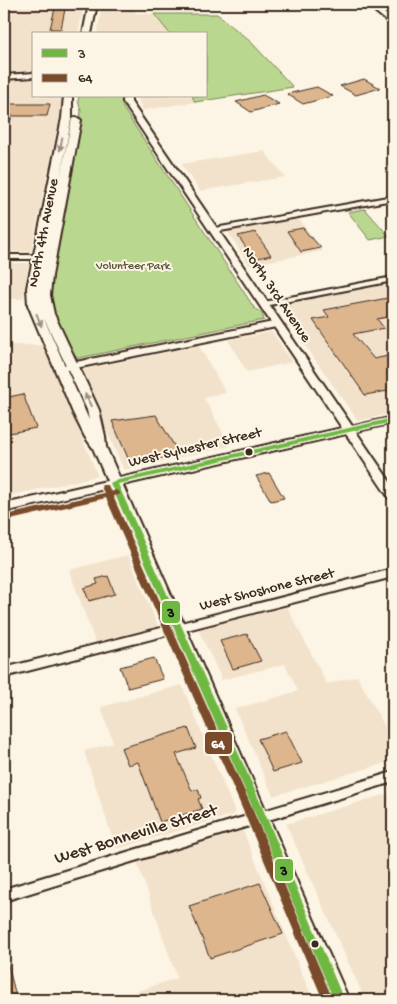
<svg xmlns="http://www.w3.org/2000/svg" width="397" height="1004" font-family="'Gochi Hand',sans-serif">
<rect width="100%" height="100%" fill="#fcf5e5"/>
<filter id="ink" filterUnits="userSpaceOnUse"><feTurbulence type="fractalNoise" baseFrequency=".02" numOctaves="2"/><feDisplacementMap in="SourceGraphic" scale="10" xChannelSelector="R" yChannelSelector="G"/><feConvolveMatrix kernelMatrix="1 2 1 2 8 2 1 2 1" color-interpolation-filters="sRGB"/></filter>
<g filter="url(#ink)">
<path fill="#f3e2cb" d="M4,4H84L78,34H34V74H4Z
M102,4H136L135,13L154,14L170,34H97Z
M4,80H34V96H66L64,107L61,110L31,252H4Z
M136,96H192L195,102L143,110Z
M264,151L285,177L200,191L181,164Z
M299,219L323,251L249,265L227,231Z
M4,263H29L23,299H4Z
M393,283V413L358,421L277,305Z
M272,332L292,362L247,372L228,340Z
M4,345H43L98,476L4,497Z
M199,346L226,393L204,398L230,446L124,470L80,370Z
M128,555L158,626L95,642L69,570Z
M287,607L327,684L357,676L393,741V761L273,796L235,709L298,691L285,664L222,680L198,629Z
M182,685L236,814L116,849L84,751L113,743L101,707Z
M393,792V1000H365L286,824Z
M243,831L313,1000H110L177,978L137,862Z"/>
<path fill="#bad78f" stroke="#7a8056" d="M154,14H217L251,42L293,87L195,102L192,96H206V34H170Z
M79,96H124L123,108L255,309L262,313L264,320L74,359L52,309L49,298V283L81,111L78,101Z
M365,209L389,236L370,240L348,212Z"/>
<path fill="#ddb68e" stroke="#3b2a1e" d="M56,4H66L61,29H50Z
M364,79L380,88L356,95L340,86Z
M317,87L333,96L303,104L287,94Z
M263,95L279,104L251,112L236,102Z
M4,104H50L47,116H12L6,135L4,134Z
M303,228L311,238H312L321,248L301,252L287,231Z
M255,232L271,255L254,259L238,236Z
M393,297V316L377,319L384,328L353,334L374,359L388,356L393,362V390L365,395L313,320L329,317L324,310Z
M23,394L36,428L4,434V398Z
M156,415L179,454L131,465L112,421Z
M269,473L284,498L271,501L256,476Z
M108,576L115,594L89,601L84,588L98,584L96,579Z
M247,634L261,661L233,669L220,641Z
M154,658L163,679L128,688L120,667Z
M188,728L196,748L176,754L192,791L198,789L201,798L198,799L202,809L160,822L138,762L128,765L121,748Z
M286,731L302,763L273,772L258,739Z
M260,883L283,934L210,958L189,906Z
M4,961H7L17,1000H4Z"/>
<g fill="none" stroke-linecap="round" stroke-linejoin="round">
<defs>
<path id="minor" d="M34,73V77L4,79V75Z
M393,196V200L215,232L211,230L215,228Z
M4,255H46L50,257L46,259H4Z
M393,277V281L264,306L260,304L264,302Z
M278,321L282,324L281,326L66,370L62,367L66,364Z
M393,417V423L349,433L344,430L346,428Z
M393,569V577L4,677V668Z
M393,772V782L4,901V889Z"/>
<path id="tertiary" d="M366,4H374L393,20V26Z
M123,96H131V102L393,486V499L389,498L346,434L4,512V504L342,428L123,102Z"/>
<path id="secondary" d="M89,4H97L91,34H83Z
M64,96H72V118L60,179L71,120L76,117L81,120L52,276L50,295L54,314L99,410L105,436L106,447L349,1000H329L93,448L85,437L73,413L28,305L27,288L62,118ZM44,318L87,410L89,420L46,323Z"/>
</defs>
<use href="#minor" stroke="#3b2a1e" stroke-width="4"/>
<use href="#tertiary" stroke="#3b2a1e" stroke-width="4"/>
<use href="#secondary" stroke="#3b2a1e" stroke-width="4"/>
<use href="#minor" fill="#fcf5e5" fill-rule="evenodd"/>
<use href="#tertiary" fill="#fcf5e5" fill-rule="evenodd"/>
<use href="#secondary" fill="#fcf5e5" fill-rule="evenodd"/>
<defs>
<path id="bus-1" d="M393,418V422L118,484L258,797L344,1000H334L248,797L110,483L114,481Z"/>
<path id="bus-2" d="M102,485H108L111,492L116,490L120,493L119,495L113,496L249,801L333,1000H323L239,801L106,498L6,521L4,520V516L6,515L104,493L101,487Z"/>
</defs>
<use href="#bus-1" stroke="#fcf5e5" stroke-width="3"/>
<use href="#bus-2" stroke="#fcf5e5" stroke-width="3"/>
<use href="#bus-1" fill="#6eb842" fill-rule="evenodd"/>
<use href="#bus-2" fill="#7a4b2a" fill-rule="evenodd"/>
</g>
<defs><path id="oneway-solid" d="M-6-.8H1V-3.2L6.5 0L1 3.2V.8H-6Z" transform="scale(1.25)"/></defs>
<g fill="#9c9082">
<use href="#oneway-solid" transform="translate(61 144) rotate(101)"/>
<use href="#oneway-solid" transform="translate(39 320) rotate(68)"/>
<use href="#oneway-solid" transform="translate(88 400) rotate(-115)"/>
</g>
</g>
<g fill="#3b2a1e" stroke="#fcf5e5" stroke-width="2">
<circle cx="249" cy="452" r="4.5"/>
<circle cx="315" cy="944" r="4.5"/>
</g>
<g text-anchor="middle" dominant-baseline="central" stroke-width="4" stroke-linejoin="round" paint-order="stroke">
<g font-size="12" fill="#5b553a" stroke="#fcf5e5">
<text x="133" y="267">Volunteer Park</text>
</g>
<g font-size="15" fill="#3b2a1e" stroke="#fcf5e5">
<text transform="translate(44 233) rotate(-79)">North 4th Avenue</text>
<text transform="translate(276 295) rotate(56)">North 3rd Avenue</text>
<text transform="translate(195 448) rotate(-13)">West Sylvester Street</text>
<text transform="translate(267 590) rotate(-14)">West Shoshone Street</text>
</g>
<g font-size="18" fill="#3b2a1e" stroke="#fcf5e5">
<text transform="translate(136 835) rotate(-17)">West Bonneville Street</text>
</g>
</g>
<g stroke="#fcf5e5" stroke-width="2">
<rect x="161" y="600" width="20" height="24" rx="5" fill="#6eb842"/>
<rect x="204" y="731" width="29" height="24" rx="5" fill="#7a4b2a"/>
<rect x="274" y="858" width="20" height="24" rx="5" fill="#6eb842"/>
</g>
<g font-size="14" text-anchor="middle" font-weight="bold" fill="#fff">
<text x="218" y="748">64</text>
</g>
<g font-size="14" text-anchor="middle" font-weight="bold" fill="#111">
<text x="171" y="617">3</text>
<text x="284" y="875">3</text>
</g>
<rect width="397" height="1004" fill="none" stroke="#fcf5e5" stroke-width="20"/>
<rect x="10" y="10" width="377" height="984" fill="none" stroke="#3b2a1e" stroke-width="2" filter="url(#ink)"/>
<rect x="32" y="32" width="175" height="65" fill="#fcf5e5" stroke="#afa495"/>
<rect x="42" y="49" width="25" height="8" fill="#6eb842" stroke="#afa495"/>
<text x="78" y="58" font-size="15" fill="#3b2a1e">3</text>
<rect x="42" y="74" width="25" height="8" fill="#7a4b2a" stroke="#afa495"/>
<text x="78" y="82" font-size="15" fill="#3b2a1e">64</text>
</svg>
